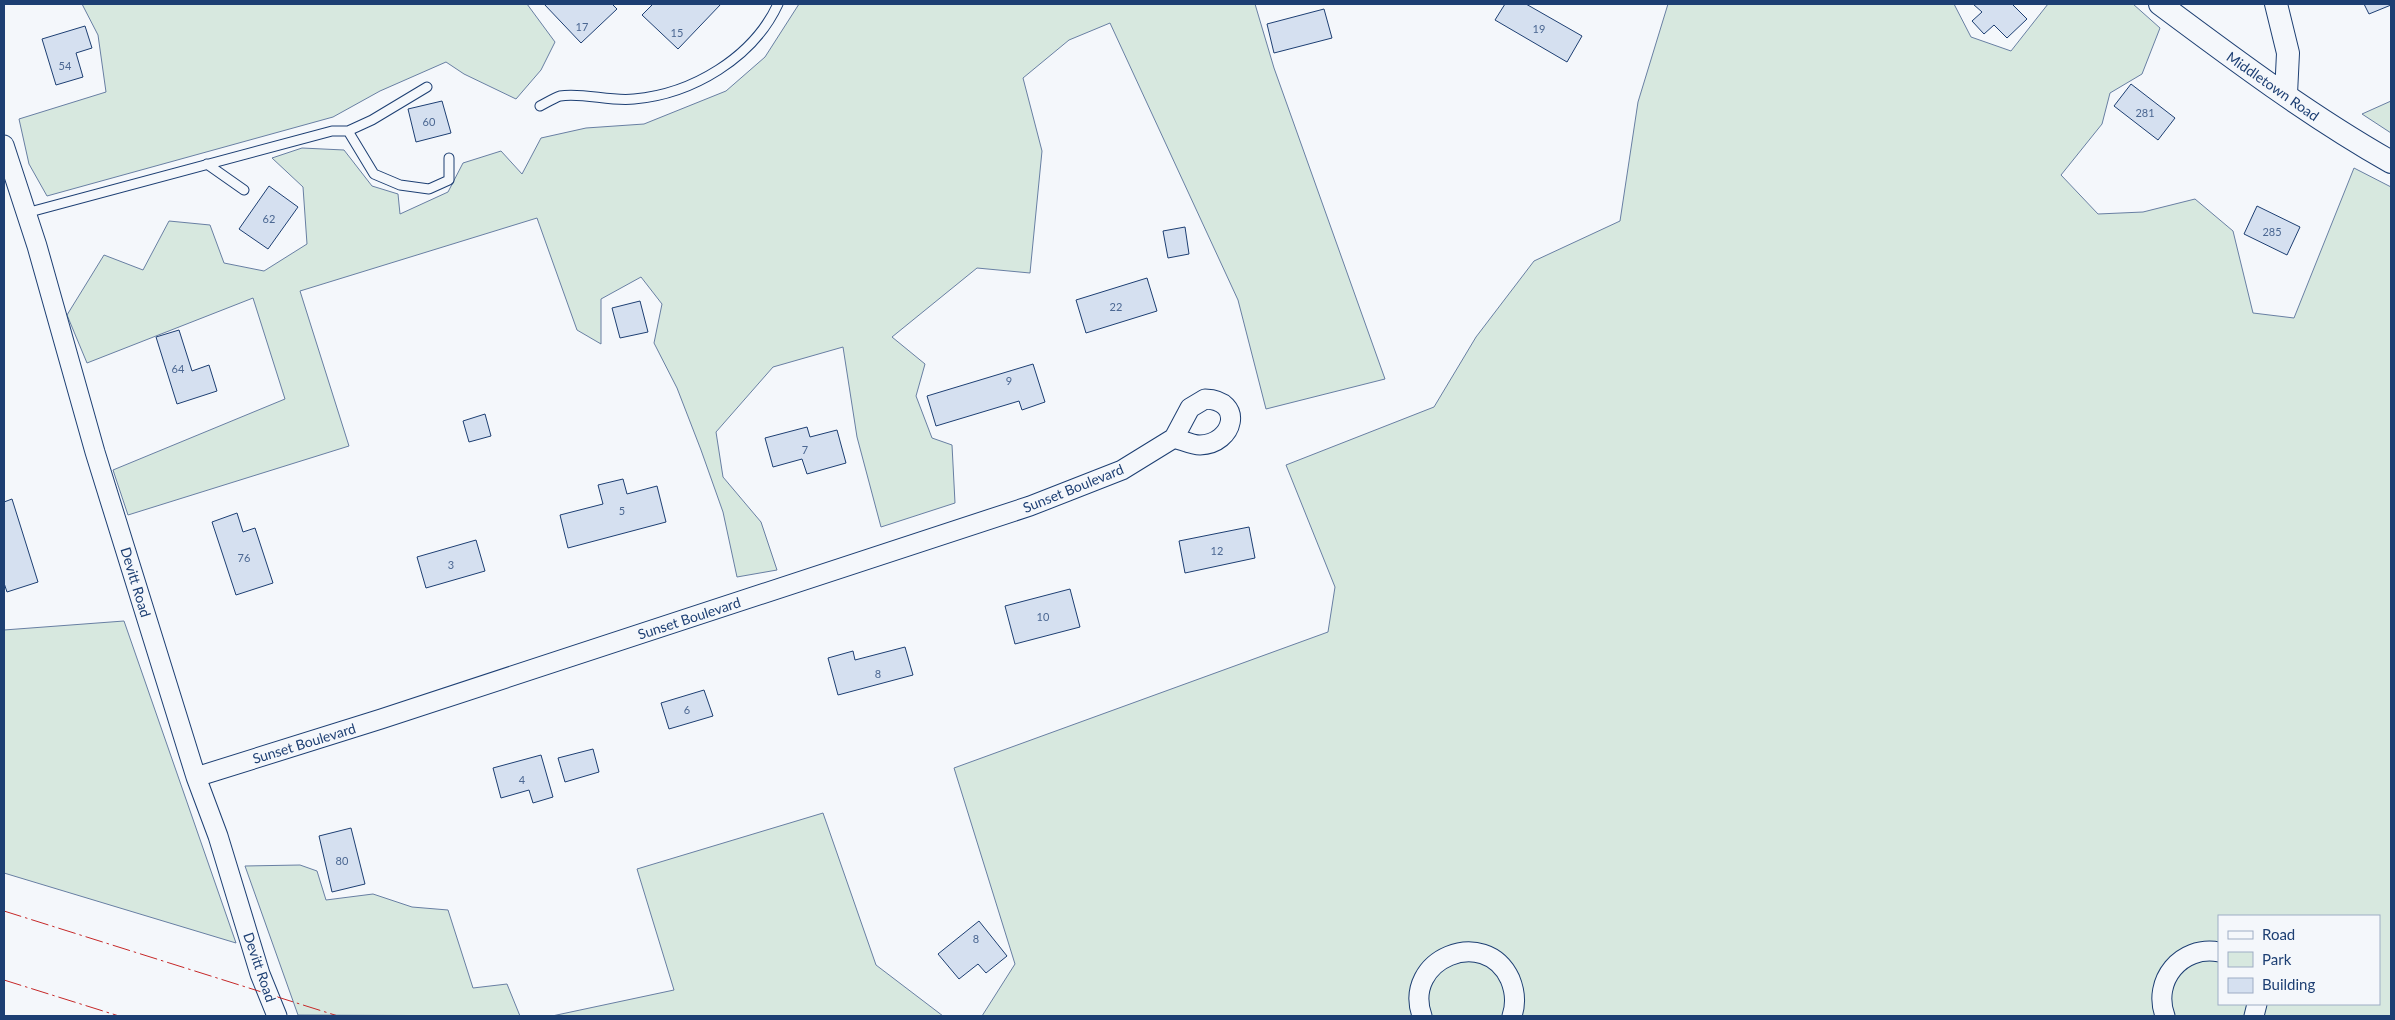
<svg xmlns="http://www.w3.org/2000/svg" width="2395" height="1020" font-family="Lato,sans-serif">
<rect width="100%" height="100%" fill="#f4f7fb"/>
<path fill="#d7e8df" stroke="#687fa3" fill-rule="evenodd" d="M82,4H527L555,42L541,70L516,99L464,74L446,62L380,91L333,117L47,196L29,164L19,119L106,92L98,35Z
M799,4H1255L1274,68L1385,379L1266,409L1238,300L1110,23L1069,40L1023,78L1042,151L1030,273L977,268L892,337L925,364L916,396L932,438L952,445L955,503L881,527L857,437L843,347L773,367L716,432L723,477L761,522L777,570L737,577L723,512L701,450L677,388L654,343L662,304L641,277L601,299V344L577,330L537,218L300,291L349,446L128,515L113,470L285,399L253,298L87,363L67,315L104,255L143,270L169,221L210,225L224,263L264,271L307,244L303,187L272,158L302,148L344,150L372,186L398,194L400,214L448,192L463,163L501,151L522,174L541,138L586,128L644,124L726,91L765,57Z
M1668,4H1954L1971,37L2011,51L2048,4H2133L2160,28L2142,74L2110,93L2102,124L2061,175L2098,214L2143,212L2195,199L2233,231L2253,313L2294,318L2354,168L2391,187V1016H982L1015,964L954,768L1328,632L1335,587L1286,465L1434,407L1476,337L1534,261L1620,221L1638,102ZM2219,916H2379V1004H2219Z
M2391,101V133L2362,114Z
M124,621L236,943L4,873V630Z
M823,813L876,965L943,1016H552L674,990L637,869Z
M300,865L317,871L326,900L373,894L412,907L448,910L473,988L507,984L520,1016L298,1015L245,866Z"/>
<path fill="#d5e0f0" stroke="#1d3f73" d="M544,4H612L617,9L581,43Z
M653,4H721L678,49L642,15Z
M1505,4H1526L1582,36L1567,62L1495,20Z
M1973,4H2012L2027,19L2007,38L1994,25L1984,34L1972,21L1982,12Z
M2364,4H2391V5L2369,14Z
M1324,9L1332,38L1274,53L1267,24Z
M85,26L92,48L76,53L83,77L56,85L42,39Z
M2131,84L2175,118L2158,140L2114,106Z
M442,101L451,133L416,142L408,109Z
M269,186L298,207L268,249L239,229Z
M2257,206L2300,227L2287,255L2244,234Z
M1185,227L1189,254L1168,258L1163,231Z
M1147,278L1157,311L1086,333L1076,300Z
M640,301L648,332L620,338L612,308Z
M179,330L192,371L209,365L217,391L177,404L156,337Z
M1033,364L1045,402L1022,410L1019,401L936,426L927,396Z
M485,414L491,436L469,442L463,421Z
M807,427L810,437L837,430L846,463L807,474L802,459L773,467L765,438Z
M623,479L627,494L657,486L666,522L568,548L560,515L603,504L598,485Z
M12,499L38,582L7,592L4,583V502Z
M237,513L243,532L255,528L273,583L236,595L212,522Z
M1249,527L1255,558L1185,573L1179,541Z
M476,540L485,571L426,588L417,557Z
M1070,589L1080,627L1015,644L1005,606Z
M905,647L913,675L838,695L828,658L853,651L855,660Z
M704,690L713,716L669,729L661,703Z
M593,749L599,772L565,782L558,758Z
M541,755L553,797L533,803L529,790L501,798L493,768Z
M351,828L365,884L332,892L319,836Z
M979,921L1007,956L986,973L978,964L959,979L938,954Z"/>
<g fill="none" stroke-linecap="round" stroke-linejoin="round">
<defs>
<path id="service" d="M540,106C546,103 554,98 560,96C582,92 611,102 634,99C692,94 753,58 778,4
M348,131L372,120L427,87
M207,164L244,190
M26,213L332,131H348L374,174L400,185L429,189L449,180V158"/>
<path id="minor" d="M4,145L37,246L95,452L196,777L218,836L260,974L277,1016
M1205,399C1245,400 1234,444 1200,445C1192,445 1182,440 1174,438L1190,408Z
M196,777L381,719L1030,506L1122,470L1174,438
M1422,1016C1402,959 1485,925 1510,979C1515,991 1516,1004 1512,1016
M2165,1016C2152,981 2181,945 2219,952
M2254,1016L2257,1004"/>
<path id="tertiary" d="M2160,4C2235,60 2310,116 2391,162
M2276,4L2288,53L2286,94"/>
</defs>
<use href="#service" stroke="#1d3f73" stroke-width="11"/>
<use href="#minor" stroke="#1d3f73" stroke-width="21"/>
<use href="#tertiary" stroke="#1d3f73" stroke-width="24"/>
<use href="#service" stroke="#f4f7fb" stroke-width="9"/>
<use href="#minor" stroke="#f4f7fb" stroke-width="19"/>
<use href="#tertiary" stroke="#f4f7fb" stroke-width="22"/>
<path stroke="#c62828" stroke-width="1" stroke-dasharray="18 4 2.5 4" stroke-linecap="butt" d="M4,911L338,1016
M4,980L119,1016"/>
</g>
<g text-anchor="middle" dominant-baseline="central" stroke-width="4" stroke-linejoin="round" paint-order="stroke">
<g font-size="11" fill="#4b6792">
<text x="582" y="26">17</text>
<text x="1539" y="28">19</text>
<text x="677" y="32">15</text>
<text x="65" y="65">54</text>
<text x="2145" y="112">281</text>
<text x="429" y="121">60</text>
<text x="269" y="218">62</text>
<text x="2272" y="231">285</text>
<text x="1116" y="306">22</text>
<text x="178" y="368">64</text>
<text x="1009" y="380">9</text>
<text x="805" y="449">7</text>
<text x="622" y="510">5</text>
<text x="1217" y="550">12</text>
<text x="244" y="557">76</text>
<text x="451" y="564">3</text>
<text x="1043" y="616">10</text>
<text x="878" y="673">8</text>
<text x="687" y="709">6</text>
<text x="522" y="779">4</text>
<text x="342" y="860">80</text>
<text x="976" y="938">8</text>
</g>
<g font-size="14" fill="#1d3f73" stroke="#f4f7fb">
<text transform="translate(2273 86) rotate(35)">Middletown Road</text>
<text transform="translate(1073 488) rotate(-22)">Sunset Boulevard</text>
<text transform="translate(136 582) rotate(73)">Devitt Road</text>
<text transform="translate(689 618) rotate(-18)">Sunset Boulevard</text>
<text transform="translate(304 743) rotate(-17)">Sunset Boulevard</text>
<text transform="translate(260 967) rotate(71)">Devitt Road</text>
</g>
</g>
<rect width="2395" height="1020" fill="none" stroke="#1d3f73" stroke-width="10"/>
<rect x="2218" y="915" width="162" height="90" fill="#f4f7fb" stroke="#9eadc5"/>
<rect x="2228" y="931" width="25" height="8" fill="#f4f7fb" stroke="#9eadc5"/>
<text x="2262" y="940" font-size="15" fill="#1d3f73">Road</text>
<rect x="2228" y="952" width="25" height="15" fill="#d7e8df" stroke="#9eadc5"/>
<text x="2262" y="965" font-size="15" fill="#1d3f73">Park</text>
<rect x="2228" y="978" width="25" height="15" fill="#d5e0f0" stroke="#9eadc5"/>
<text x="2262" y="990" font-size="15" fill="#1d3f73">Building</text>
</svg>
